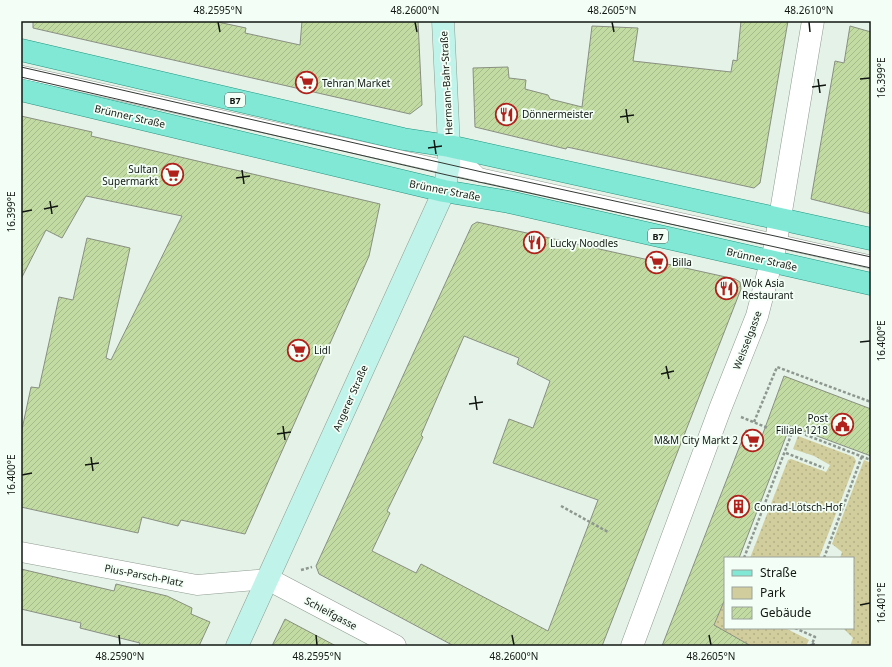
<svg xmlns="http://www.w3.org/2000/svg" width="892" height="667" font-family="'Noto Sans',sans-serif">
<defs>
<pattern id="green-dots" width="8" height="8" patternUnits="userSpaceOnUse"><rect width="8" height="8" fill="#d2cd9d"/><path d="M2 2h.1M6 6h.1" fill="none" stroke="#b3af86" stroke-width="1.8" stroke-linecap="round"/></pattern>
<pattern id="building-hatch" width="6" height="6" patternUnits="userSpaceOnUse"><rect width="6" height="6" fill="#c2dba3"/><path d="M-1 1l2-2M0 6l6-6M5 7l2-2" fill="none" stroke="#a6bb8b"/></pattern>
</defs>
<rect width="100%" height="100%" fill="#e4f2e7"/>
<path fill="url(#green-dots)" d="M798,436L854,457L856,461L819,558H750L788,460L791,459L826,472L830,465L814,456L793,449Z
M864,460L871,463V646H850L853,638L843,628H853V558H840L842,552L832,544Z
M723,598L725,599V628H785L809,640L806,646H751L714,626L723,603Z"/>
<path fill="url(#building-hatch)" stroke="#898f81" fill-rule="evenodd" d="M33,21H213L246,28L245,33L300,45L302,21H418L422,105L410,114L33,28Z
M741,21H788L760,183L754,188L567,147L566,149L475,127L473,68L508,67L509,78L526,80L525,89L548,95L550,99L582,107L592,26L638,28L633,61L731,72L733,60L737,61Z
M850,26L871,32V214L811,199L835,61L844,63Z
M21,116L92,132L91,136L380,204L369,256L245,534L181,520L178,526L142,517L138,533L21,507V434L31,387L39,388L59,297L73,300L87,238L130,248L106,358L111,360L182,216L86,196L62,238L46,230L21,279Z
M477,222L735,279L740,282L741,289L602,646H454L319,574L316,566L472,225ZM464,336L519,358L517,364L550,381L533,428L509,419L493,463L598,500L548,631L421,564L416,573L372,551L390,513L387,511L423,437L421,435Z
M784,376L871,409V456L790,426L739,558H725V599L714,625L751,646H662L746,430L762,436Z
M21,569L114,591L116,584L167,596L192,608L191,614L210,622L199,646H139L140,643L80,628L81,623L21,609Z
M285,619L336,646H272Z"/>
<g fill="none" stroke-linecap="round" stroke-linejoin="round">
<defs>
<path id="service" d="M21,72L871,262
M452,148L481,176"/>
<path id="pedestrian" d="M21,552L197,585L268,579"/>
<path id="minor" d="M268,579L395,646
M632,646L720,409L757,316L775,247L813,21"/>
<path id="secondary" d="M237,646L444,191L449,164V146L443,21"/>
<path id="primary" d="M21,50L403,139L449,146L871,239
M21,90L444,191L509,202L871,284"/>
</defs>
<use href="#service" stroke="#8f9c92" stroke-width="14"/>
<use href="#pedestrian" stroke="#8f9c92" stroke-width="21"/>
<use href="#minor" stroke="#8f9c92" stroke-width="23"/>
<use href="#secondary" stroke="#8f9c92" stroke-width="23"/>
<use href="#primary" stroke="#249480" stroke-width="23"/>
<path stroke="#8d978f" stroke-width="2.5" stroke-dasharray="3 2" stroke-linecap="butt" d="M741,417L768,428
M754,422L777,367L871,402
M782,432L791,436
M786,453L824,468
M561,506L608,532
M744,558L793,430L871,460
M824,558L862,456
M301,570L312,567
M795,628L815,637L811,646
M812,643L817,646"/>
<use href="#service" stroke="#fff" stroke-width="13"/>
<use href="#pedestrian" stroke="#fff" stroke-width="20"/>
<use href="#minor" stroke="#fff" stroke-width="22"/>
<use href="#secondary" stroke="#c0f3ea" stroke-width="22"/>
<use href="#primary" stroke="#82e8d6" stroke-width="22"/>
<path stroke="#323833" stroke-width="1" d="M21,67L482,172L871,257
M21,77L447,175L871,268"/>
</g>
<path fill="none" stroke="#121713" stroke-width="1.5" d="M218,22L220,32M415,22L417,32M612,22L614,32M809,22L810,32M818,79L820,93M860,79L870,78M812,87L826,85M626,109L628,123M620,117L634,115M434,140L436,154M428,148L442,146M242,170L244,184M236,178L250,176M50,201L52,214M44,209L58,206M22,212L32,210M860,342L870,341M666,366L669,379M661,374L674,371M475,396L477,410M469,404L483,402M283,426L285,440M277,434L291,432M91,457L93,471M85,465L99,463M22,475L32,473M860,605L870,603M119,635L120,645M316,635L317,645M512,635L514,645M709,635L711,645"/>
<defs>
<symbol id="supermarket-ring" viewBox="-11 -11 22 22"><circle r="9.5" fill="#f3fff6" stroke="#b1211c" stroke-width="1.5"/><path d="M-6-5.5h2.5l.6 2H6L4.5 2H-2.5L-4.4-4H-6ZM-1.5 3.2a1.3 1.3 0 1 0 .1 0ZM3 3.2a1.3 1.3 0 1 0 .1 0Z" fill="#b1211c"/></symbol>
<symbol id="restaurant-ring" viewBox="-11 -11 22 22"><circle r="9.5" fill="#f3fff6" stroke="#b1211c" stroke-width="1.5"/><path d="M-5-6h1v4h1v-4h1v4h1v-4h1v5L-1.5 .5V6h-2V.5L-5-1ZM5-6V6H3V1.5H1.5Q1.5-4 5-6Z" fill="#b1211c"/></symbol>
<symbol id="civic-ring" viewBox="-11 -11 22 22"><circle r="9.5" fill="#f3fff6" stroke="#b1211c" stroke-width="1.5"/><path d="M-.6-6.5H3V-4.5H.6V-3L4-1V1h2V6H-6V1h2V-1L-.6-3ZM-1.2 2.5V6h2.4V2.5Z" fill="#b1211c"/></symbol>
<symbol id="building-ring" viewBox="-11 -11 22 22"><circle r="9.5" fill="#f3fff6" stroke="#b1211c" stroke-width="1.5"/><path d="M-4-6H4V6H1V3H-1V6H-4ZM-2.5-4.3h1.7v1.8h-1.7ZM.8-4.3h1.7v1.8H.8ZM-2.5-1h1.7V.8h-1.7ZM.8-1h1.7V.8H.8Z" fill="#b1211c"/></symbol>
</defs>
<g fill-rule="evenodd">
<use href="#supermarket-ring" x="294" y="70" width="25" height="25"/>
<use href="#restaurant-ring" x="494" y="102" width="25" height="25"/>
<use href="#supermarket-ring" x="160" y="162" width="25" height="25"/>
<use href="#restaurant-ring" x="522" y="230" width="25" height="25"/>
<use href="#supermarket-ring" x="644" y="250" width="25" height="25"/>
<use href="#restaurant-ring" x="714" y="276" width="25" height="25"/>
<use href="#supermarket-ring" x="286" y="338" width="25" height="25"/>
<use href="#civic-ring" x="830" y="412" width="25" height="25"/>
<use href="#supermarket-ring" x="740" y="428" width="25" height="25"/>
<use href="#building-ring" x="726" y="494" width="25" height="25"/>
</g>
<g text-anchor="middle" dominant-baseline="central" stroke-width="3.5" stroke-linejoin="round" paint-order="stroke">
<g fill="#f3fff6" stroke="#565d57" stroke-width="1">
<rect x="225" y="93" width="20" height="14" rx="3"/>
<rect x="648" y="229" width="20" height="14" rx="3"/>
</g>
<g font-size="9" font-weight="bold" fill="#121713">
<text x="235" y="100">B7</text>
<text x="658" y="236">B7</text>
</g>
<g font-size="10" fill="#121713" stroke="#f3fff6" text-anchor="start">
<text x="322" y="83">Tehran Market</text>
<text x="522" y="114">Dönnermeister</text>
<text x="158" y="169" text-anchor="end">Sultan<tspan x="158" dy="12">Supermarkt</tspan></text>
<text x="550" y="243">Lucky Noodles</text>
<text x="672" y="262">Billa</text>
<text x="742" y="283">Wok Asia<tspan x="742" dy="12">Restaurant</tspan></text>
<text x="314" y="350">Lidl</text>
<text x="828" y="418" text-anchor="end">Post<tspan x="828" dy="12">Filiale 1218</tspan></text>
<text x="738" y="440" text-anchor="end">M&amp;M City Markt 2</text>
<text x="754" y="507">Conrad-Lötsch-Hof</text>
</g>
<g font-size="10" fill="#121713" stroke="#f3fff6">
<text transform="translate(446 83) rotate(-93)">Hermann-Bahr-Straße</text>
<text transform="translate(130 116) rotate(13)">Brünner Straße</text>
<text transform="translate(445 190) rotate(11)">Brünner Straße</text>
<text transform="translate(762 259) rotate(13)">Brünner Straße</text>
<text transform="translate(747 340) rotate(-69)">Weisselgasse</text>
<text transform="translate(350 398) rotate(-66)">Angerer Straße</text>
<text transform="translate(144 575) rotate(11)">Pius-Parsch-Platz</text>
<text transform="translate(331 613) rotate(28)">Schleifgasse</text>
</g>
</g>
<rect width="892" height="667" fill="none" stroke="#f3fff6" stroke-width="44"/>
<rect x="724" y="557" width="130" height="72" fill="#f3fff6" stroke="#99a29b"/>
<rect x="732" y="570" width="20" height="6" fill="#82e8d6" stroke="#99a29b"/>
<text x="760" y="577" font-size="12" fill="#121713">Straße</text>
<rect x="732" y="587" width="20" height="12" fill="#d2cd9d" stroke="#99a29b"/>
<text x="760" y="597" font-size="12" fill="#121713">Park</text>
<rect x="732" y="607" width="20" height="12" fill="url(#building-hatch)" stroke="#99a29b"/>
<text x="760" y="617" font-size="12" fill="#121713">Gebäude</text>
<rect x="22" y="22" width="848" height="623" fill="none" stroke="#121713" stroke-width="1.5"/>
<g font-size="10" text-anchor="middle" fill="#121713">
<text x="218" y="14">48.2595°N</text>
<text x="415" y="14">48.2600°N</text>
<text x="612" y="14">48.2605°N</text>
<text x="809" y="14">48.2610°N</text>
<text transform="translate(881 78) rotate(-90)" y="4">16.399°E</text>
<text transform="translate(11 212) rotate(-90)" y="4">16.399°E</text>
<text transform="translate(881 341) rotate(-90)" y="4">16.400°E</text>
<text transform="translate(11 475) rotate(-90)" y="4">16.400°E</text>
<text transform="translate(881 603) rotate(-90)" y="4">16.401°E</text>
<text x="120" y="660">48.2590°N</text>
<text x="317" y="660">48.2595°N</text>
<text x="514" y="660">48.2600°N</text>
<text x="711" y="660">48.2605°N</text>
</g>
</svg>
